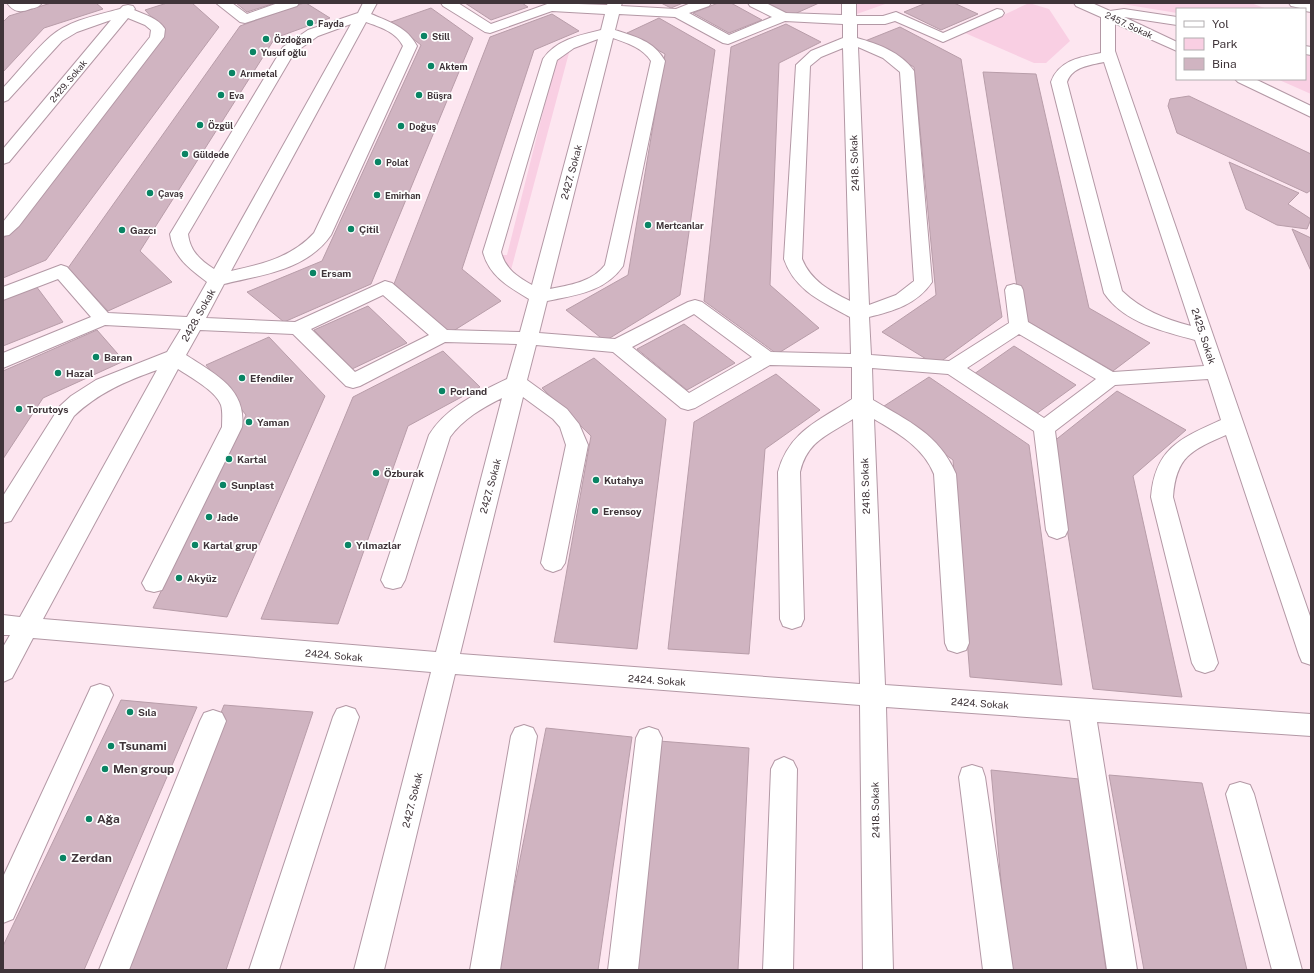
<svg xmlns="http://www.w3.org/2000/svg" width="1314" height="973" font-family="'Public Sans',sans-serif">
<rect width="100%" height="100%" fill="#fde6f0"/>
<path fill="#f9cfe3" d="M854,3H888L854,15Z
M1029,3L1049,9L1070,41L1046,63H1034L965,33Z
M1116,3H1251L1267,9H1177V13Z
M570,49L511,270L494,255H507L557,56Z
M1305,55L1311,56V94L1277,79H1305Z"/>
<path fill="#d0b4c1" stroke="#b89da9" d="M51,3H96L103,9L44,28L3,72V22L9,16Z
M167,3H192L219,27L46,260L3,278V239L165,32L145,10Z
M236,3H275L247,12Z
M304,3H306L330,18L275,38L140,251L172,282L108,311L68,268L240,26Z
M465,3H522L528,7L491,20Z
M661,3H683L671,8Z
M718,3H731L762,20L729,33L693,13Z
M763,3H819L790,16Z
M926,3H954L978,14L941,30L904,12Z
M431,8L473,38L371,284L284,322L247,292L322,261L421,45L391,22Z
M552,14L579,31L534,50L462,269L501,301L450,333L394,284L490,37Z
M659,18L715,50L680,295L605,341L566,310L628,275L665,54L627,33Z
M786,24L821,42L779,63L770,285L819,328L777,354L704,301L731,47Z
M900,27L961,59L1002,317L936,365L882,332L936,295L914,67L865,41Z
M983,72L1036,74L1089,308L1150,343L1113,371L1022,318Z
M1189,96L1311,154V190L1307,193L1177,133L1168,106L1170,99Z
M1229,162L1299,193L1288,204L1311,219L1307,229L1277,225L1246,209Z
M1292,229L1311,238V271Z
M36,286L63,322L3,346V298Z
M368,306L407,343L352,369L314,330Z
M684,324L735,363L687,390L637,349Z
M97,330L124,361L43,398L3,459V371Z
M269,337L325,396L227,617L153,608L246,415L206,365Z
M1014,346L1076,385L1036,414L974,374Z
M443,351L480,387L408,426L338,624L261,619L353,397Z
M594,358L666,419L637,649L554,642L591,436L542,388Z
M776,374L820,410L765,449L749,654L668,649L694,422Z
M929,377L1029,445L1062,685L970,677L953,460L881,408Z
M1117,391L1186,430L1133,476L1182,697L1093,689L1053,442Z
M121,700L197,707L84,970H3V946Z
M224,705L313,712L226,970H120Z
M546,728L632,737L598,970H498Z
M659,741L749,748L738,970H635Z
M991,770L1079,779L1106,970H1009Z
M1109,775L1202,783L1247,970H1144Z"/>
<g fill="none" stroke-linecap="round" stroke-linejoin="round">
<defs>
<path id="minor" d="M7,3H42C39,7 35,8 30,9C20,13 14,12 7,3Z
M216,3H232L247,14L278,3H299L297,6L245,23L240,22Z
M363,3H377L371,14C390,22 407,27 417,46L331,235C307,270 262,275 224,284L206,318L295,322L385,281L392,283L447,330L520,332L529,299C509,287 489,276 483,252L543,59C556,40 580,35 601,30L605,14L552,11L490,33L485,32L443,6L441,3H458L491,24L550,3L607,5L608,3H622L621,6L676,9L691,3H711L709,6L689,13L729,35L772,17L750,6L748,3H766L786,13L842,15V3H856V16H883L896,12L943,33L997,9L1002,10L1004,13L1002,16L943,42L895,21L885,24H857V38C878,44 901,52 914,71L932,282C917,304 894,311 869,317L871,355L949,361L1009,323L1005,290L1007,286L1014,284L1021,286L1023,290L1028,322L1113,372L1204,366L1195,340C1163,331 1124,323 1104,293L1051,82C1059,60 1081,57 1101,53V15L1103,12L1108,11L1113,12L1115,15V51L1311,619V665L1302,662L1299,655L1226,435C1192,450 1176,456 1173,497L1218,663L1214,670L1205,673L1196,670L1192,663L1151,497C1155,448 1181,438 1221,420L1208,379L1115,385L1055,431L1068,530L1065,536L1057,539L1049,536L1046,530L1034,431L948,374L872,368L873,400C908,421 939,434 956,474L969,643L966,650L957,653L948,650L945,643L934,474C923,447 898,433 874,419L885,685L1311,714V736L1097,722L1137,970H1107L1070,720L886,707L893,970H863L860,705L455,674L384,970H354L431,672L33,638L12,678L3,682V647L10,635H3V615L20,617L157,370C126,381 98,393 74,416L11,521L3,523V496L60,406L71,396L96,380L167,352L181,329L105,325L3,368V353L91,317L58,279L3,300V287L61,265L67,267L108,313L187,317L207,282C190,269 173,257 170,234L283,47L308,30L358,13ZM619,14L675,17L723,43L728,44L785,21L843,24V38L811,51L796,65L784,259C795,291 823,302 850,317L851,354L771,352L702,302L695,300L688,302L615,339L539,333L547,301C576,295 605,292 623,266L665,61C654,41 636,37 615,30ZM366,22C380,27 396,32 403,46L314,233C292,257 263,264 231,271ZM351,24L214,269C200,260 190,251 188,234L294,53L318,36ZM613,38C627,43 643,48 651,61L605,265C592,282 570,285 550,289ZM598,39L532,285C518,277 505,269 501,252L557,60L574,48ZM858,47L883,58L900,72L914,281L896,295L869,305ZM843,48L850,301C830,291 811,281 802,259L810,66L821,57ZM1104,62L1191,326C1164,319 1142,310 1122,291L1067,82C1072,67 1090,65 1104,62ZM383,295L429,335L355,372L311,329ZM694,314L752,357L689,393L632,347ZM200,330L293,334L346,386L353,388L360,386L445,342L517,344L507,379C478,393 447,406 429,435L381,580L385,587L393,589L401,587L405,580L450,437C463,419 482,408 502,398L436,652L43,619L178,369C190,377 216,391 221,405C223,412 222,420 222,427L142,583L146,590L154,592L162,590L242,427C247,388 213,373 186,355ZM1019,334L1096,379L1044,418L967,368ZM536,345L613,352L681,408L688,410L695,408L770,365L852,367V399C819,421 789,431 778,472L780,619L783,626L792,629L801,626L804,619L800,472C807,441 828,435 853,419L860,684L460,654L523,397L553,419L560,427L566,445L541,563L545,569L553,572L561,569L565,563L588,445L579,424L567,409L527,380Z
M128,5L133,6L135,9L134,10C145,15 158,18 165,29L164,37L19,226L9,235L3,236V222L150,37L151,30L145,25L128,18L9,162L3,164V149L111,20L77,32L62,41L8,100L3,102V88C19,71 34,51 51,36C70,20 98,15 120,9L123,6Z
M100,684L109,687L113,695L13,919L3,923V877L91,687Z
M346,706L355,709L359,717L279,970H249L333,717L337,709Z
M213,710L222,713L226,721L129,970H99L200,721L204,713Z
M524,725L533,728L537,736L500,970H470L511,736L515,728Z
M649,727L658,730L662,738L638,970H608L636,738L640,730Z
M784,757L793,761L797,769L793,970H763L771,769L775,761Z
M972,765L982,768L985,777L1013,970H983L959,777L962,768Z
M1240,782L1250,785L1254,794L1302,970H1272L1226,794L1230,785Z"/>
<path id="major" d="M1074,3H1092L1110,11L1124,9L1177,17V25L1124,17L1177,42V51L1076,6Z
M1305,46L1311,47V55L1305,54Z
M1235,79H1255L1311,106V117L1238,82Z"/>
<path id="highway" d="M1289,3H1311V12L1305,11V9L1291,6Z"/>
</defs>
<use href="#minor" stroke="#b398a5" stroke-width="2"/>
<use href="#major" stroke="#b398a5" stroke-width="2"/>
<use href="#highway" stroke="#b398a5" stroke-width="2"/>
<use href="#minor" fill="#fff" fill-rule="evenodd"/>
<use href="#major" fill="#fff" fill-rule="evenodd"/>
<use href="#highway" fill="#fff" fill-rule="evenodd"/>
</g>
<g fill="#098464" stroke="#fff" stroke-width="1.5">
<circle cx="310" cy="23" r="4"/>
<circle cx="424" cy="36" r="4"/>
<circle cx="266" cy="39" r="4"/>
<circle cx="253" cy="52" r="4"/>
<circle cx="431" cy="66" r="4"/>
<circle cx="232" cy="73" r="4"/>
<circle cx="221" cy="95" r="4"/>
<circle cx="419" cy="95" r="4"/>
<circle cx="200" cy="125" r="4"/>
<circle cx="401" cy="126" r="4"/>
<circle cx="185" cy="154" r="4"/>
<circle cx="378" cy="162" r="4"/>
<circle cx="150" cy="193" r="4"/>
<circle cx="377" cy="195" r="4"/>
<circle cx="648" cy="225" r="4"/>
<circle cx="351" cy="229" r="4"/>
<circle cx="122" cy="230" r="4"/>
<circle cx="313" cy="273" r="4"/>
<circle cx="96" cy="357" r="4"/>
<circle cx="58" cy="373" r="4"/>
<circle cx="242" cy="378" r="4"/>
<circle cx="442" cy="391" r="4"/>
<circle cx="19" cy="409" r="4"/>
<circle cx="249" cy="422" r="4"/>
<circle cx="229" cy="459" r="4"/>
<circle cx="376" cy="473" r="4"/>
<circle cx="596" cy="480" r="4"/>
<circle cx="223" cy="485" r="4"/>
<circle cx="595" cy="511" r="4"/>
<circle cx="209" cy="517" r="4"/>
<circle cx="195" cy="545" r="4"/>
<circle cx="348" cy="545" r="4"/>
<circle cx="179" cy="578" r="4"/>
<circle cx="130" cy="712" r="4"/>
<circle cx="111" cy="746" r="4"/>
<circle cx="105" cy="769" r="4"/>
<circle cx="89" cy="819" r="4"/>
<circle cx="63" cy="858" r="4"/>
</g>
<g text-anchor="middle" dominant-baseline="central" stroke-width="3.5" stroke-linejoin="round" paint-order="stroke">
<g font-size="9" font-weight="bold" fill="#3f3439" stroke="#fff" text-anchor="start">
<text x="318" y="23">Fayda</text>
<text x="432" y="36">Still</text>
<text x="274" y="39">Özdoğan</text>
<text x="261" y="52">Yusuf oğlu</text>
<text x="439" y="66">Aktem</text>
<text x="240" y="73">Arımetal</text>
<text x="229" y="95">Eva</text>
<text x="427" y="95">Büşra</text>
<text x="208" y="125">Özgül</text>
<text x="409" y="126">Doğuş</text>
<text x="193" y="154">Güldede</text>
<text x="386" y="162">Polat</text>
<text x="158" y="193">Çavaş</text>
<text x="385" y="195">Emirhan</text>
<text x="656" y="225">Mertcanlar</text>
</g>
<g font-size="9" fill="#3f3439" stroke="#fff">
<text transform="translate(1129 25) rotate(25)">2457. Sokak</text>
<text transform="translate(68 81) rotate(-50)">2429. Sokak</text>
</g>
<g font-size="10" fill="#3f3439" stroke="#fff">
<text transform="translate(854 163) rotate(-92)">2418. Sokak</text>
<text transform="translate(571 172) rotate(-75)">2427. Sokak</text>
<text transform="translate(198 315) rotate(-61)">2428. Sokak</text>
<text transform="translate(1204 336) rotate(72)">2425. Sokak</text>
<text transform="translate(490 486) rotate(-75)">2427. Sokak</text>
<text transform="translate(865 486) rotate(-92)">2418. Sokak</text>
<text transform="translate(334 655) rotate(5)">2424. Sokak</text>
<text transform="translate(657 680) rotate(4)">2424. Sokak</text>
<text transform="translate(980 703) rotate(4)">2424. Sokak</text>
<text transform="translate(412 800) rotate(-76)">2427. Sokak</text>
<text transform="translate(875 810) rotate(-91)">2418. Sokak</text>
</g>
<g font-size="10" font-weight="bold" fill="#3f3439" stroke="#fff" text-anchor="start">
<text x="359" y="229">Çitil</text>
<text x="130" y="230">Gazcı</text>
<text x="321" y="273">Ersam</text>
<text x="104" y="357">Baran</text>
<text x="66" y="373">Hazal</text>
<text x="250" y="378">Efendiler</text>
<text x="450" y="391">Porland</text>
<text x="27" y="409">Torutoys</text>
<text x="257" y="422">Yaman</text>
<text x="237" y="459">Kartal</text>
<text x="384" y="473">Özburak</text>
<text x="604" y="480">Kutahya</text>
<text x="231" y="485">Sunplast</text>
<text x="603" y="511">Erensoy</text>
<text x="217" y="517">Jade</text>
<text x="203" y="545">Kartal grup</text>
<text x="356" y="545">Yılmazlar</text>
<text x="187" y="578">Akyüz</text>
<text x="138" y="712">Sıla</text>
</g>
<g font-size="12" font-weight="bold" fill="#3f3439" stroke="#fff" text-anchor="start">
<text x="119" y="746">Tsunami</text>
<text x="113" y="769">Men group</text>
<text x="97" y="819">Ağa</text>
<text x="71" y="858">Zerdan</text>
</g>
</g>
<rect width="1314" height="973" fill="none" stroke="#3f3439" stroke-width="8"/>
<rect x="1176" y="8" width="130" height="72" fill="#ffffff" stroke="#b2aeb0"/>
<rect x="1184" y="21" width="20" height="6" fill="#ffffff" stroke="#b2aeb0"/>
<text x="1212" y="28" font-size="12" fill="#3f3439">Yol</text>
<rect x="1184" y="38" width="20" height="12" fill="#f9cfe3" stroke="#b2aeb0"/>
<text x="1212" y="48" font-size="12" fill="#3f3439">Park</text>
<rect x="1184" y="58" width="20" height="12" fill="#d0b4c1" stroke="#b2aeb0"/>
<text x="1212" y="68" font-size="12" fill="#3f3439">Bina</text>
</svg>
